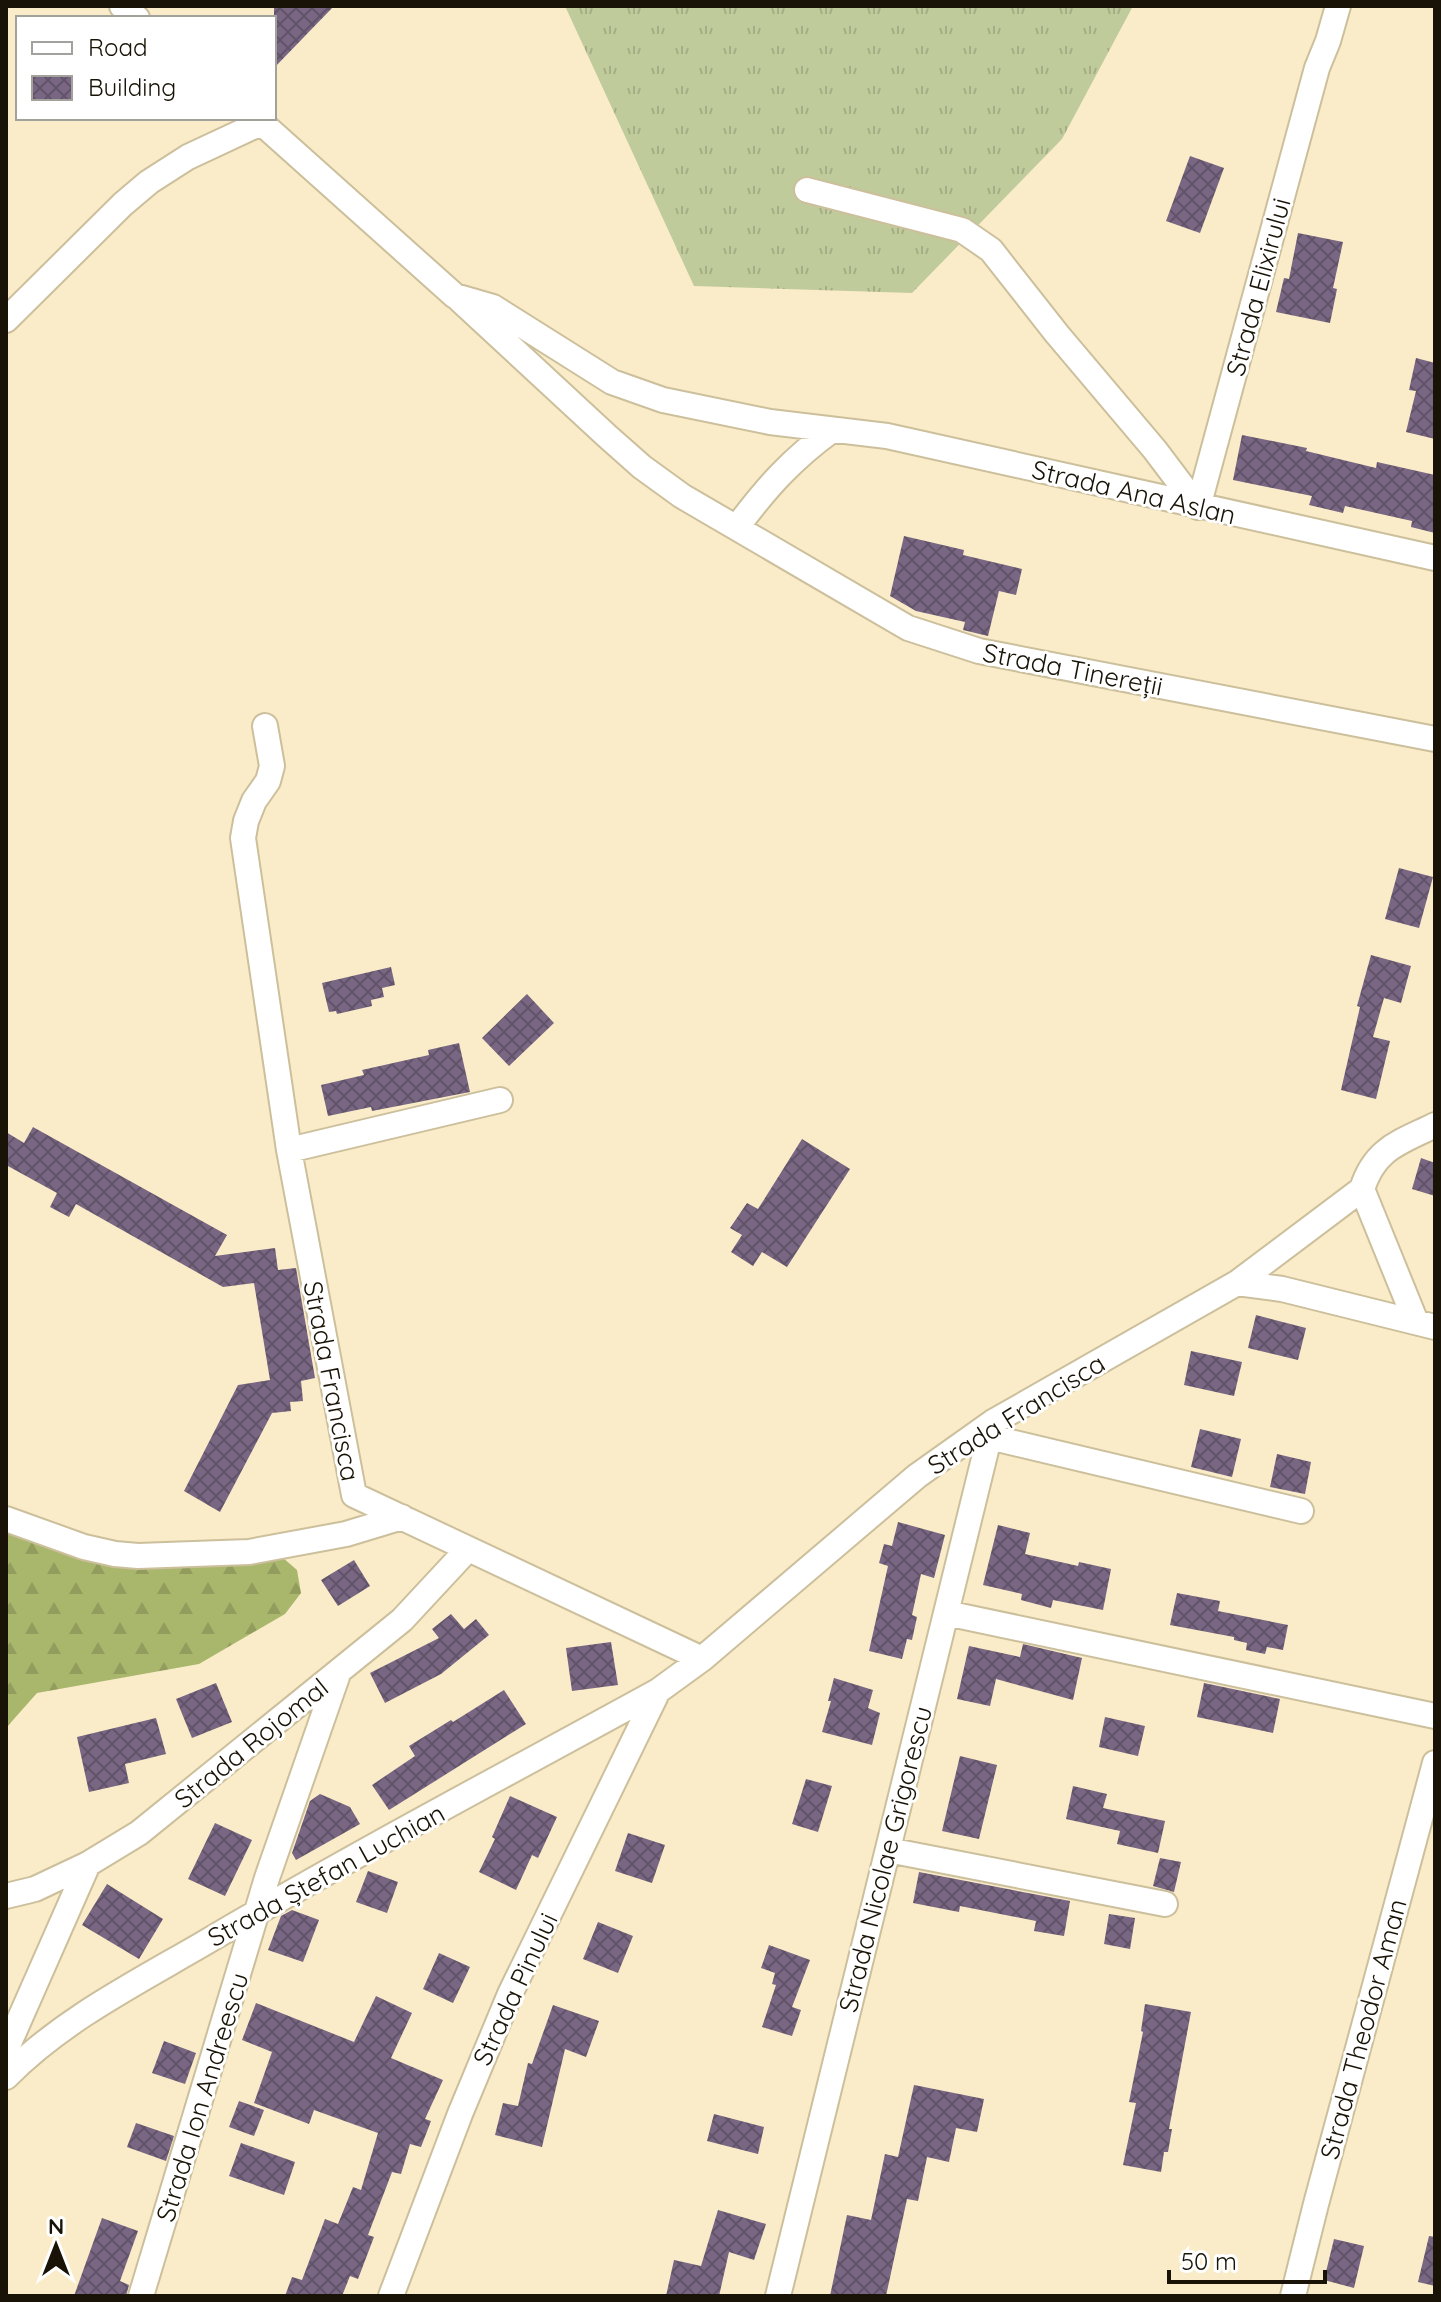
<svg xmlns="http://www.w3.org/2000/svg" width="1441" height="2302" font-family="Quicksand,sans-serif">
<defs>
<pattern id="grass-tufts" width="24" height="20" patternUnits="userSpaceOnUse" patternTransform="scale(2)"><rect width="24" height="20" fill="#c0cb9b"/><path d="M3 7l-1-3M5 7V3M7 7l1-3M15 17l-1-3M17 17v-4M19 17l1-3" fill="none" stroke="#a4ad84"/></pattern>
<pattern id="forest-firs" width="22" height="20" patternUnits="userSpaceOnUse" patternTransform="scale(2)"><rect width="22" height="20" fill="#a9b76d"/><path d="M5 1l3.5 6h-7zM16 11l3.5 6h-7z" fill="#919c5d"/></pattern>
<pattern id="building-cross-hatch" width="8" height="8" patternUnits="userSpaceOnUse" patternTransform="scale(2)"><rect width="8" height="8" fill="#786683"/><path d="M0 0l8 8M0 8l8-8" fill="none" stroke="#615369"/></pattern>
</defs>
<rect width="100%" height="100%" fill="#faecc8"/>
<path fill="url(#grass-tufts)" d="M565,6H1133L1062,139L912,293L694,286Z"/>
<path fill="url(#forest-firs)" d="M6,1511L130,1549L282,1557L297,1570L301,1593L285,1614L199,1664L37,1693L6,1728Z"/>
<path fill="url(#building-cross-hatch)" d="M274,6H334L274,68Z
M1190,156L1224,168L1200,233L1166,221Z
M1298,233L1343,242L1333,288L1337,289L1330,323L1276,312L1284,278L1289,279Z
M1416,358L1435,363V439L1406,432L1416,391L1409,390Z
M1242,435L1307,448L1306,451L1376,468L1377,462L1435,475V533L1411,527L1412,521L1345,506L1343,513L1309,505L1312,496L1233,480Z
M904,536L964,550L963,555L1022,569L1016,595L999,591L988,636L963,630L965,622L916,611L890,596Z
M1399,868L1433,877L1419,928L1385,919Z
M1371,955L1411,966L1401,1003L1384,998L1373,1037L1390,1041L1376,1099L1341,1090L1360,1007L1357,1006Z
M391,967L395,985L382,988L384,997L371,1000L372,1006L337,1014L336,1011L329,1012L322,983Z
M527,994L554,1023L509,1066L482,1038Z
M459,1043L470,1092L372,1111L371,1107L328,1116L321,1085L364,1075L362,1070L429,1055L428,1050Z
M33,1127L227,1235L215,1256L275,1248L278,1270L296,1268L315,1378L301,1381L303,1401L290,1402L291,1411L272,1413L220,1512L184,1491L238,1385L270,1380L254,1283L223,1287L76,1204L69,1217L50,1207L57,1193L6,1165V1132L24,1143Z
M802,1139L850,1169L787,1267L762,1252L753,1266L731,1252L742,1235L730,1228L747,1203L758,1209Z
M1421,1158L1435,1163V1196L1412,1189Z
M1256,1315L1306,1328L1298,1360L1248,1348Z
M1191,1351L1242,1362L1234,1396L1184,1385Z
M1200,1429L1241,1439L1232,1477L1191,1467Z
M1277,1454L1311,1462L1305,1494L1270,1487Z
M898,1522L945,1535L934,1578L921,1574L912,1615L917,1617L912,1640L907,1639L902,1659L869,1651L888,1566L879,1563L884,1544L892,1546Z
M998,1525L1030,1533L1025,1554L1078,1566L1079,1562L1111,1569L1103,1610L1053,1600L1051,1608L1021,1600L1022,1594L983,1585Z
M354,1560L370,1586L338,1606L321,1580Z
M1177,1593L1220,1601L1218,1611L1288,1625L1283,1650L1267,1647L1265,1654L1246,1650L1247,1643L1234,1640V1637L1170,1625Z
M451,1614L464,1629L476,1619L489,1635L441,1674L385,1703L370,1673L439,1638L432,1629Z
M611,1642L618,1685L572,1691L566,1648Z
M1023,1644L1082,1658L1073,1700L996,1679L990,1706L957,1699L969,1646L1020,1657Z
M834,1678L873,1690L868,1708L880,1713L872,1745L822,1732L831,1701H828Z
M216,1683L232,1722L192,1738L176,1699Z
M1204,1683L1280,1699L1273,1733L1197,1717Z
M504,1690L526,1724L389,1810L372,1785L415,1756L409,1746L451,1720L453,1722Z
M1105,1717L1145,1726L1138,1756L1099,1747Z
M156,1718L166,1754L125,1764L129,1783L89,1792L77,1737Z
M960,1756L997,1765L979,1839L942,1831Z
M806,1779L832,1786L818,1832L792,1824Z
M1073,1786L1107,1794L1103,1808L1165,1821L1158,1853L1117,1844L1120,1831L1066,1819Z
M320,1794L350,1807L360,1824L296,1860L292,1853L310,1801Z
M510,1796L557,1817L538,1858L532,1855L516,1890L479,1872L495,1839L492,1837Z
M215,1823L252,1840L225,1896L188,1879Z
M628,1833L665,1845L652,1883L615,1871Z
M1160,1858L1181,1862L1174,1892L1153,1886Z
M368,1871L398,1882L387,1913L356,1902Z
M919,1872L1070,1901L1064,1936L1034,1931L1036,1921L960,1906L959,1912L913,1903Z
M107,1884L163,1919L139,1959L82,1925Z
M292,1910L319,1920L303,1962L268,1950L281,1916Z
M1109,1914L1135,1918L1130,1949L1104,1944Z
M598,1922L633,1936L618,1973L583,1959Z
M769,1945L810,1960L792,2007L801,2010L792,2036L762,2027L776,1985L772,1984L775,1973L761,1968Z
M439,1953L470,1967L453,2003L423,1989Z
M376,1996L412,2013L391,2058L443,2080L425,2119L431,2121L421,2147L410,2144L401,2174L392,2172L368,2235L374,2237L358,2279L350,2276L342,2296H285L292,2277L302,2280L325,2219L338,2224L353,2187L361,2190L378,2133L314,2110L309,2124L254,2103L272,2052L242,2040L256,2003L354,2042Z
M1145,2004L1191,2012L1169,2129H1172L1168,2152H1164L1161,2172L1123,2165L1136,2103L1129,2102L1143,2032L1141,2031Z
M553,2005L599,2021L586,2057L565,2049L542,2147L495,2135L503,2103L518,2106L528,2063L532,2064Z
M164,2041L196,2053L185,2084L152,2073Z
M914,2085L984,2099L977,2132L956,2128L949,2162L927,2157L918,2201L907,2199L886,2296H830L847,2215L871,2220L885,2154L898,2157Z
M239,2101L264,2110L254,2136L229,2127Z
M714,2114L764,2127L758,2154L707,2141Z
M136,2123L174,2136L166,2161L127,2147Z
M241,2143L295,2162L284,2195L229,2176Z
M718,2210L766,2224L754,2260L729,2252L719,2296H666L674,2260L701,2266Z
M102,2218L138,2231L120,2281L129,2285L126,2296H74Z
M1429,2236L1435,2237V2286L1418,2282Z
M1334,2239L1364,2246L1354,2288L1324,2280Z"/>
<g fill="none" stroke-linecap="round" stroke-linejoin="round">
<defs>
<path id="street" d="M122,6L137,18
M256,118L455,296L493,307L612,382L663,400L770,422L887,436L1435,558
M807,190L962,230L991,250L1057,334L1155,450L1198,507
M460,300L607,436L642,467L682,496L908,628L979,651L1435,739
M6,320L123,204L149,182L188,157L261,123
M1198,507L1317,68L1328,41L1338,6
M737,527C767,487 791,460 832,430
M265,726L272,766L268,781L254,801L246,821L243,838L289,1150L354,1495L702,1659
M289,1150L500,1100
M1362,1189L1416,1322
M1237,1283L1282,1289L1435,1327
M989,1437L1301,1511
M6,1519L84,1547L115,1554L138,1556L249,1552L346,1534L402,1517
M946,1613L1435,1716
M888,1850L1165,1904
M6,1896L35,1889L88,1864L139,1833L402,1620L468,1549
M6,2050L88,1864
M6,2077C61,2021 134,1984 201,1945C351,1856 505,1775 658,1691L702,1659L917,1476L993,1422L1237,1283L1362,1189C1375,1148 1399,1143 1435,1125
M141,2296L267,1878L339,1671
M391,2296L460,2114L510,1994L658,1691
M778,2296L993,1422
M1293,2296L1316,2204L1435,1763"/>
</defs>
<use href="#street" stroke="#ccbf9c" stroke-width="28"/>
<use href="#street" stroke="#fff" stroke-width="24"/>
</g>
<g text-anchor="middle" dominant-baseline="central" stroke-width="6" stroke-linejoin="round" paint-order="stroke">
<g font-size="26" fill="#181306" stroke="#fff">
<text transform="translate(1258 287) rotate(-75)">Strada Elixirului</text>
<text transform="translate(1134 492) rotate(13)">Strada Ana Aslan</text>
<text transform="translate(1073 669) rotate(11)">Strada Tinereții</text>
<text transform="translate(332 1381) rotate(79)">Strada Francisca</text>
<text transform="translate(1016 1414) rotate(-32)">Strada Francisca</text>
<text transform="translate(251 1743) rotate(-39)">Strada Rojomal</text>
<text transform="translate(885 1859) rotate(-76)">Strada Nicolae Grigorescu</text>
<text transform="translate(326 1875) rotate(-29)">Strada Ștefan Luchian</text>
<text transform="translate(515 1989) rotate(-65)">Strada Pinului</text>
<text transform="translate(1363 2029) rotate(-75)">Strada Theodor Aman</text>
<text transform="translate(202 2097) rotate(-73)">Strada Ion Andreescu</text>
</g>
</g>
<rect width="1441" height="2302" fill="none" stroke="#181306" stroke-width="16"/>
<rect x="16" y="16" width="260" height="104" fill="#ffffff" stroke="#a3a19b" stroke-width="2"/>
<rect x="32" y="42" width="40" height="12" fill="#ffffff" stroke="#a3a19b" stroke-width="2"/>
<text x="88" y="56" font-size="24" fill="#181306">Road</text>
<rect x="32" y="76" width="40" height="24" fill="url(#building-cross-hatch)" stroke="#a3a19b" stroke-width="2"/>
<text x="88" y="96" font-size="24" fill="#181306">Building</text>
<g transform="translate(56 2246)" stroke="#ffffff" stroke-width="6" paint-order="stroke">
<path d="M0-6L14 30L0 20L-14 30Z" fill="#181306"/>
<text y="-12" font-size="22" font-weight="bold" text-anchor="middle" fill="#181306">N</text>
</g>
<path d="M1169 2270v12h156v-12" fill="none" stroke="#181306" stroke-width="4"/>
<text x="1181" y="2270" font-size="24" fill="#181306" stroke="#ffffff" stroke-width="6" paint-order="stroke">50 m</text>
</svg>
